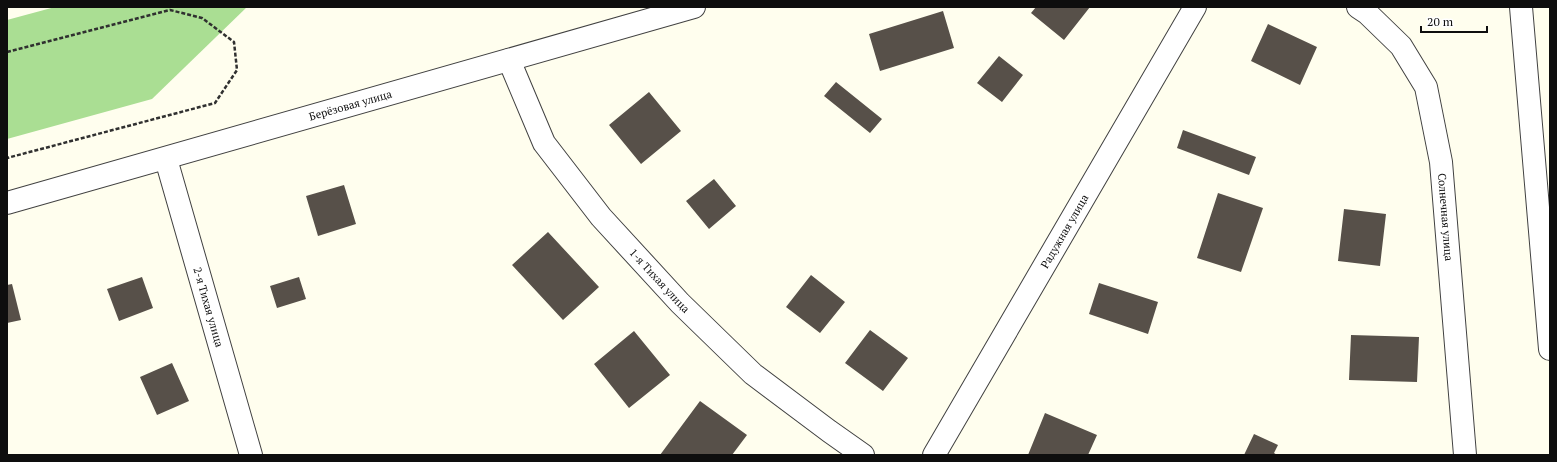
<svg xmlns="http://www.w3.org/2000/svg" width="1557" height="462" font-family="'PT Serif',serif">
<rect width="100%" height="100%" fill="#fffeee"/>
<path fill="#aade93" d="M55,7H247L152,99L7,139V20Z"/>
<path fill="#575049" d="M1036,7H1090L1064,40L1031,13Z
M943,11L954,48L880,71L869,34Z
M1268,24L1317,47L1300,85L1251,61Z
M999,56L1023,75L1002,102L977,83Z
M836,82L882,119L870,133L824,96Z
M649,92L681,131L641,164L609,125Z
M1183,130L1256,157L1249,175L1177,148Z
M714,179L736,206L709,229L686,201Z
M344,185L356,224L318,236L306,196Z
M1218,193L1263,208L1241,272L1197,258Z
M1344,209L1386,214L1380,266L1338,261Z
M548,232L599,287L563,320L512,265Z
M811,275L845,302L820,333L786,307Z
M142,277L153,308L119,321L107,289Z
M299,277L306,299L277,308L270,286Z
M1099,283L1158,302L1148,334L1089,314Z
M12,284L21,320L7,323V285Z
M870,330L908,358L883,391L845,363Z
M634,331L670,375L629,408L594,364Z
M1351,335L1419,337L1417,382L1349,380Z
M172,363L189,401L157,415L140,377Z
M700,401L747,435L732,455H660Z
M1045,413L1097,435L1088,455H1028Z
M1254,434L1278,445L1274,453L1277,455H1244Z"/>
<g fill="none" stroke-linecap="round" stroke-linejoin="round">
<defs>
<g id="minor">
<path id="s1" d="M1358,7L1367,13L1401,46L1426,87L1441,162L1465,455"/>
<path id="s2" d="M509,60L544,143L601,217L680,303L753,374L829,431L863,455"/>
<path id="s3" d="M166,159L251,455"/>
<path id="s4" d="M7,203L694,7"/>
<path id="s5" d="M934,455L1195,7"/>
</g>
<path id="tertiary" d="M1521,7L1550,349"/>
</defs>
<use href="#minor" stroke="#414141" stroke-width="24"/>
<use href="#tertiary" stroke="#414141" stroke-width="24"/>
<path stroke="#303030" stroke-width="2.5" stroke-dasharray="4 2" stroke-linecap="butt" d="M7,52L170,10L202,18L234,42L237,70L215,103L7,158"/>
<use href="#minor" stroke="#fff" stroke-width="22"/>
<use href="#tertiary" stroke="#fff" stroke-width="22"/>
</g>
<g text-anchor="middle" dominant-baseline="central" stroke-width="4" stroke-linejoin="round" paint-order="stroke">
<g font-size="11" fill="#0e0e0e" stroke="#fff">
<text stroke="none"><textPath href="#s4" startOffset="357">Берёзовая улица</textPath></text>
<text stroke="none"><textPath href="#s1" startOffset="238">Солнечная улица</textPath></text>
<text stroke="none"><textPath href="#s5" startOffset="259">Радужная улица</textPath></text>
<text stroke="none"><textPath href="#s2" startOffset="270">1-я Тихая улица</textPath></text>
<text stroke="none"><textPath href="#s3" startOffset="154">2-я Тихая улица</textPath></text>
</g>
</g>
<rect width="1557" height="462" fill="none" stroke="#0e0e0e" stroke-width="16"/>
<path d="M1421 26v6h66v-6" fill="none" stroke="#0e0e0e" stroke-width="2"/>
<text x="1427" y="26" font-size="12" fill="#0e0e0e" stroke="#ffffff" stroke-width="3" paint-order="stroke">20 m</text>
</svg>
